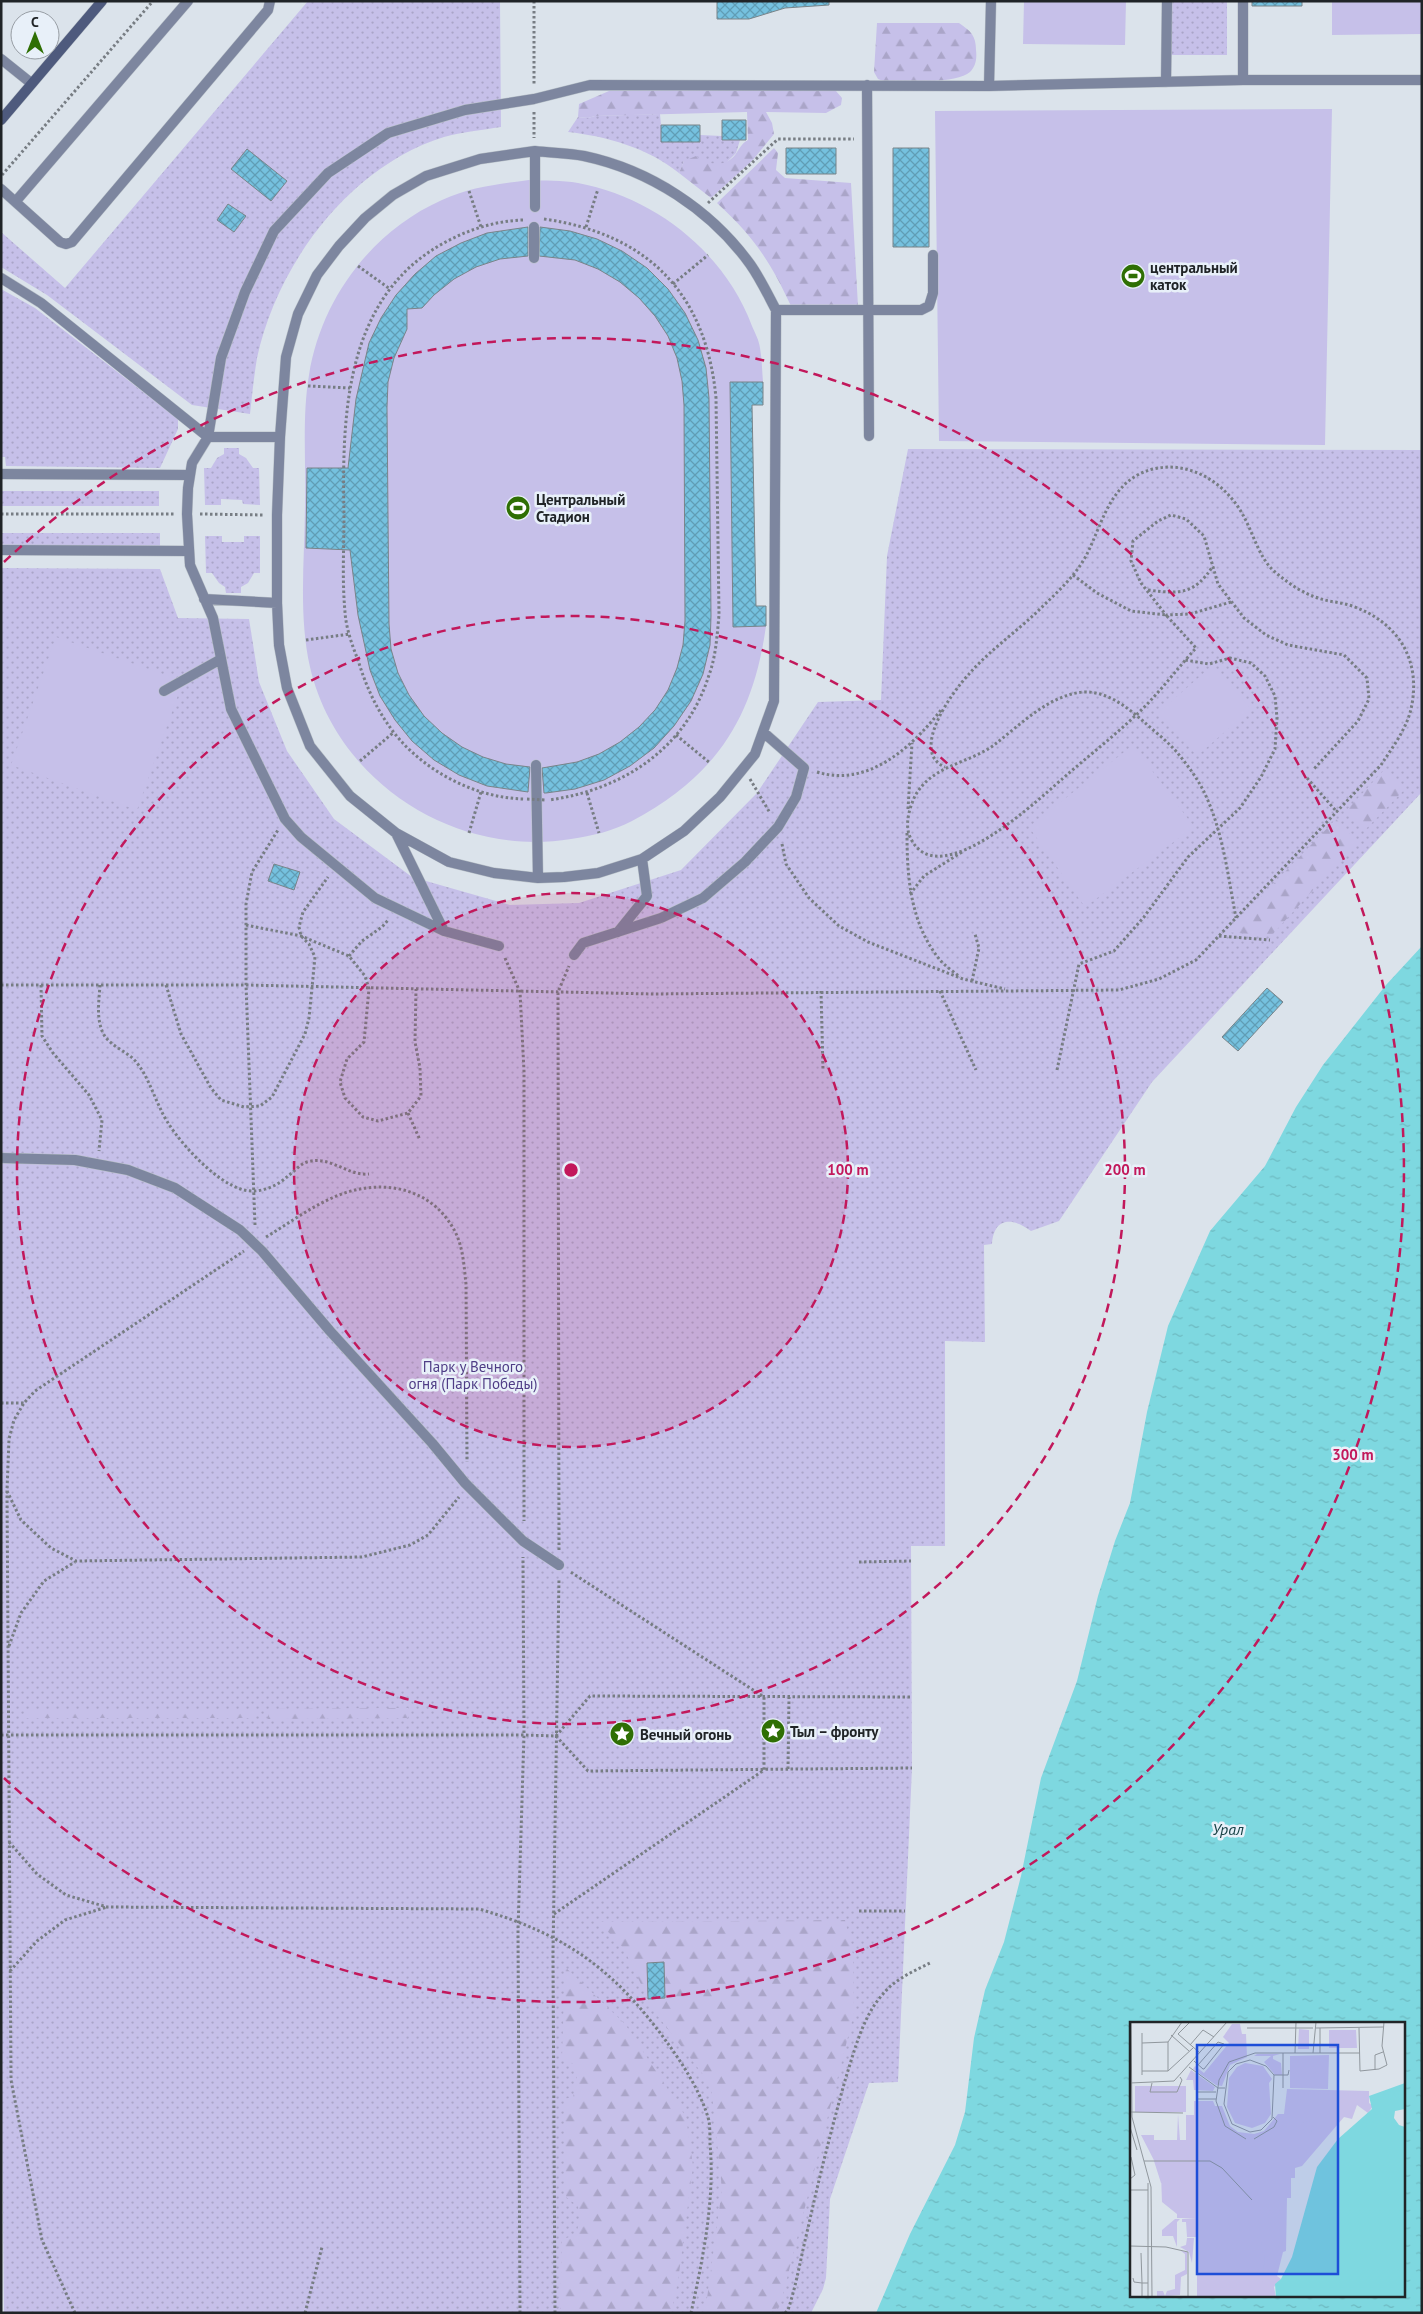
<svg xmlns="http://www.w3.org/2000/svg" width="1423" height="2314" font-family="'PT Sans',sans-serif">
<defs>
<pattern id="grass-dots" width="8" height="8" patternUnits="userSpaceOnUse" patternTransform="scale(1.25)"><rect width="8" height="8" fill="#c6c0e9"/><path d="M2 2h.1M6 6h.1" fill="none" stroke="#aaa5c8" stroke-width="1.8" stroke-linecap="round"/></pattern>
<pattern id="forest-firs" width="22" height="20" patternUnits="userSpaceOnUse" patternTransform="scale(1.25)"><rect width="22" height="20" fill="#c6c0e9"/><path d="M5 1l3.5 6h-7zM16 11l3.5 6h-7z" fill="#aaa5c8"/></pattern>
<pattern id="water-ripples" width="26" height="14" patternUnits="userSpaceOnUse" patternTransform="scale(1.25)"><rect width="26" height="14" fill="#7ed8e0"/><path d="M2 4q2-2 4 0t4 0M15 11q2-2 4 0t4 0" fill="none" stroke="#6db9c0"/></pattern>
<pattern id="building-cross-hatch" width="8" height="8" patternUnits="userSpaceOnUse" patternTransform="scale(1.25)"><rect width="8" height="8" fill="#75c1df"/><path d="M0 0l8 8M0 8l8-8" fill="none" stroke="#609db5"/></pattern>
</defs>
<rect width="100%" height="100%" fill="#dbe3eb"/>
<path fill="url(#grass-dots)" d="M308,1H500L501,127C482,130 462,132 444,137C350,166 277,264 257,358C254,376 252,396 250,414L192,405L47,295L1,267V232L65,288Z
M1171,1H1227V55H1171Z
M660,114L661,125L700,135L722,136V140H740L736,153L725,164H707L684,161L679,173C648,148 606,136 568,132L578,117L588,118L595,116Z
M1,289L35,308L178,419V429L160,468L6,466L5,457H1Z
M224,448H239V454L246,458L253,468H259L260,505L243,504L242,500L221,499V505H205L204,468H211L217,458L224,454Z
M908,449L1422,450V792L1152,1082L1059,1221L1031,1231C1014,1218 994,1216 992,1244L984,1245L985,1342L945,1341V1546H911L912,1768L898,2082L869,2083L830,2199L826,2278L823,2289L811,2313H4L1,2005V568L160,569L178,618L249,619L259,682L287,751L334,819L412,877L510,905L579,903L681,870L757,793L818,702L881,700L887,556Z
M1,491H159V506H1Z
M1,533H160V548H1Z
M205,536H222V542H244V536H260V573H254L248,583L241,587V593H226L225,587L219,583L212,573H206Z"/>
<path fill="url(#forest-firs)" d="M877,23H959C971,31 976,36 976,50C977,58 976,66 970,72C957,84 905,81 886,82L878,79L874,72Z
M749,89L836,91L842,98L841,105L826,113L766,112L772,123L774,134L752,161L711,198L679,173L684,161L696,156C709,165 724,168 735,155C740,148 741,144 748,140L747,112L595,116L588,118L578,117L579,104L609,91Z
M774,148L778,153L776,170L785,178L851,183L858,306H791C770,261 754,237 717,203Z
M1385,769L1405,789L1365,830L1346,811Z
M1336,819L1357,842L1271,936L1227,932Z
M408,1708V1718L268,1719V1709Z
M26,1709H256V1718H26Z
M845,1920L853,1954L854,2013L780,2306L770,2313H705L722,2189L711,2085L654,2011L624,1949L599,1922Z
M565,1967L625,2024L686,2117L693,2166L678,2281L671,2313H560L562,2240L576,2234L580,2220L578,2206L566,2197L564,2099L573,2097L577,2078L573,2064L562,2057Z"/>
<path fill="#c6c0e9" d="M1024,1H1126L1125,45L1023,44Z
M1332,1H1422V34L1332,35Z
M1332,109L1325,445L939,441L935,111Z
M529,180C545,181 562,180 578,183C655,197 725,253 752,326C755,333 759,340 760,348C762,359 762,371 763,382H730L733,626H766C753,719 715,777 632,821C613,831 592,836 571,839C456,858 337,783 310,667C298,614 305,556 305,502C306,461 302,416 309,375C321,299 372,231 442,200C470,187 499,184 529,180Z
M56,637L183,681L137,810L11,765Z
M1213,665L1251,709L1197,756L1159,712Z
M1133,745L1194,827L1085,907L1029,827Z"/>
<path fill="url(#water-ripples)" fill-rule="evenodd" d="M1422,946V2313H876L910,2234L955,2145L965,2112L974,2038L985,1990L1004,1942L1021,1876L1041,1778L1077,1681L1098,1596L1115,1541L1130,1503L1147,1412L1168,1326L1210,1231L1265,1166L1296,1107L1323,1065L1386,985ZM1132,2023H1404V2295H1132Z"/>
<path fill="url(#building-cross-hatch)" stroke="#798489" d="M717,1H829V5L785,8L749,19H717Z
M1252,1H1302V6H1252Z
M722,120H746V140H722Z
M661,125H700V142H661Z
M786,148H836V174H786Z
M893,148H929V247H893Z
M247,149L287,181L271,201L231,169Z
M228,204L246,216L234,232L217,220Z
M528,227V256L500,259L476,267L454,279L434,295L422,308L407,309V329L394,358L388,382L387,407L389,624L391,649L398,673L409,695L424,716L442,733L462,747L483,757L506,764L530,767L528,792L487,786L459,775L434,760L412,741L395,720L380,696L370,670L358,615L350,550L306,548L307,468H348L356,399L369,343L381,318L396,295L415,274L436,256L461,243L487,233Z
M540,227L570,231L597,239L622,251L647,268L668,289L685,313L698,340L706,368L709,398L711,616L710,645L703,674L691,701L674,726L654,748L630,766L604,780L575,789L546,793H544L542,768L577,762L599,754L620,742L639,727L655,710L668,690L677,668L683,645L685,621L684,405L682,381L677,358L668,336L655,316L639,298L620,282L598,269L575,260L539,256Z
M730,382H763V405H752L756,606H766V626L733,627Z
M274,864L300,872L294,890L268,881Z
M1267,988L1283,1002L1238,1051L1222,1037Z
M664,1962L665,1998L648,1999L647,1963Z"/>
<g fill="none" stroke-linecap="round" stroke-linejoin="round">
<defs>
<path id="service" d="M1,59L31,83
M1243,80V1
M1166,82L1167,1
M867,85L869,436
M989,86L991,1
M535,151C551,153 568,153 584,156C650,170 711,210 750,264C760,278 768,295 776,310L774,701L755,754L720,797L684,831L642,859L598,873L564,877L538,878L494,873L449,862L396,833L350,796L310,746L287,688L279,645L277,603V515L280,437L286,357L298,314L317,275L339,246L365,218L393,195L426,176L480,159Z
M535,151V207
M1,189L60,242L66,244L72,242L268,10L270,1
M16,201L188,1
M534,227V258
M1,278L41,303L208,437H280
M776,310H921L929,306L933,293V255
M1,474L190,475
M1,550L189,551
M204,599L277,603
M164,691L221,659
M536,765L538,878
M396,833L444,931
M618,932L647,896L642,859
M499,946L444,931L375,898L301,837L285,819L231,709L213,618L190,565L187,514L188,488L192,463L208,437L221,358L245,292L274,231L328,173L388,133L465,110L534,99L590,85L989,86L1243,80H1422
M574,955L583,943L661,918L703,898L745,862L778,827L796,797L804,768L763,732
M1,1158L75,1160L128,1170L175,1188L240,1230L262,1251L330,1331L432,1443L465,1483L523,1541L559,1565"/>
<path id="secondary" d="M1,120L102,1"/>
</defs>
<use href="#service" stroke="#b9c1c8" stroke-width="11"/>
<use href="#secondary" stroke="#b9c1c8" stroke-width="11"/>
<path stroke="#777d83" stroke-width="3" stroke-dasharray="2.5 2.5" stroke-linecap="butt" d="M534,1V86
M534,112V138
M2,175L153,1
M469,191L481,227
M708,203L778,139H854
M544,219C648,234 706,293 716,398L719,615C717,636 716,656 709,675C686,749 622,790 549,800
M523,220C494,221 467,230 442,244C344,299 342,417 344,515C344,547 342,580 345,612C346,628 352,645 358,660C365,683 374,704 387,723C416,767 472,798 524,799
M586,227L598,189
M358,266L390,289
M673,284L708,255
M308,386L350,388
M1,514H174
M200,514L264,515
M1073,575L1097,593L1131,611L1166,615L1196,648C1176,670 1157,696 1135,716C1114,736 1091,754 1069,773C1043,795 940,896 911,839C904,826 909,809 915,796C932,765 968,764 994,745C1020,725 1049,695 1083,692C1107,691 1127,707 1143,721C1155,732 1170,743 1180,756C1189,767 1199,781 1205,794C1223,832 1228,876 1236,918
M1148,590C1180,594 1194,595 1213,566
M1231,602L1190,614L1166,615L1141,583L1131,561L1133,541L1158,521L1171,515L1186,519L1204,536L1218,584L1244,618L1266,635L1288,645L1344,655L1367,678L1369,699L1358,721L1313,770
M306,640L350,634
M676,735L710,763
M360,761L394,732
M817,772C868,788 912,747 941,710
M1307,778L1337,812
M750,779L770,813
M587,793L599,833
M908,809L912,743
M469,833L481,792
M907,833C907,877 910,923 940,960C945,966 954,972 960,977
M782,844L786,864L809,898L839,926L868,942L963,979L1005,989
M910,894L924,876L962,852
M246,925L301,936L349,956L365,976L369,989L364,1042L347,1059L340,1082L345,1098L363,1117L378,1121L408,1113L421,1096L420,1068L415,1042L416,989
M1219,936L1270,940
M349,956L362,941L382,927L389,919
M505,958L520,992L524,1071V1521
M972,981L979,948L975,934
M1,985H246L652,994L1119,990L1159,979L1196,960L1381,765C1392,748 1406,730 1411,709C1422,660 1398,622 1352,606C1341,602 1329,602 1318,598C1302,593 1288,583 1275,572C1259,558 1254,535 1244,517C1227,484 1191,460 1153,469C1110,480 1103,523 1086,556C1074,578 1055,594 1038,611C1016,632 989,651 969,674C952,692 909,752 945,767
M41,985L42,1036L53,1053L89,1095L102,1120L99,1151
M100,985C99,1001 96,1018 103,1033C110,1047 128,1051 137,1063C148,1077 153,1094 161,1110C173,1137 215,1183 244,1190C260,1194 278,1186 289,1175C295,1171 300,1164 307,1162C330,1155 347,1176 369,1174
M166,985L181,1034L211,1088L221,1100L244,1107L260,1106L272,1097L305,1034L309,1018L315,957L309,944L301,936L299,927L303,912L328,877
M821,991L823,1070
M940,991L976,1070
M1057,1070L1079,964L1114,951L1144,917L1188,857L1240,808L1261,777L1275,749L1277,718L1275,696L1265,676L1251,663L1230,658L1209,664L1185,660
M408,1113L420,1140
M255,1225L246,985V904L252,872L278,830
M266,1237C288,1224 309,1208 332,1198C375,1178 428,1184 453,1228C463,1244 464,1266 466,1284L467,1462
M1,1403H24
M7,1491L21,1520L51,1548L76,1561L362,1557L410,1545L428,1535L459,1497
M559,1550L558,992L569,966
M859,1562L911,1561
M9,1646L21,1613L44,1581L75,1562
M1,1735H524L556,1736L588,1771L912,1768
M556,1736L590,1696L912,1697
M788,1769L789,1697
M9,1842L37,1874L66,1895L107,1907L479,1909C565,1934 614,1969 666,2041C683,2064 702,2094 709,2121C710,2128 710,2137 710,2144C715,2200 703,2258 691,2313
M859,1911H905
M554,1914L764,1770V1697L569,1571
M10,1971L37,1941L65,1920L107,1907
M75,2313L42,2240L11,2080L7,1491L9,1439L14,1420L24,1403L35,1391L244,1251
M305,2313L322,2247
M520,2313L518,1930L524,1735L523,1557
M555,2313L553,1953L559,1578
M785,2313L788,2310C797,2283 801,2256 808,2228C819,2178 832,2127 846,2077C855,2049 863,2016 883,1994C895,1979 914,1971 930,1963"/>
<use href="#service" stroke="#7d869f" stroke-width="10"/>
<use href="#secondary" stroke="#4e5a7d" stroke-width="10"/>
<path stroke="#777d83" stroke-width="3" stroke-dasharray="2.5 2.5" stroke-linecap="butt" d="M527,799L545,800"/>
</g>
<circle cx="571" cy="1170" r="277" fill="#c2185b" fill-opacity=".12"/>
<g fill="none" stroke="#c2185b" stroke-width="2.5" stroke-dasharray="9 6">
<circle cx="571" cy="1170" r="277"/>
<circle cx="571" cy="1170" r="554"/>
<path d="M4 562A832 832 0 1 1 4 1778"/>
</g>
<defs>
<symbol id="stadium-disc" viewBox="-11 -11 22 22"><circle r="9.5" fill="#2f6f04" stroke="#e8f0f9"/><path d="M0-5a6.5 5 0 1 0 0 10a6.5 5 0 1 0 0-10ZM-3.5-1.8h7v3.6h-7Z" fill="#fff"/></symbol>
<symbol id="sight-disc" viewBox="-11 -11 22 22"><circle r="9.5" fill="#2f6f04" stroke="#e8f0f9"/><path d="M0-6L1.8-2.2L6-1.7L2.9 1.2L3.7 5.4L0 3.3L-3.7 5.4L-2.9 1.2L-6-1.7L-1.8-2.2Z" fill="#fff"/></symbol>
</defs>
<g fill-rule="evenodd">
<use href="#stadium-disc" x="1119" y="262" width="28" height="28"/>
<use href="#stadium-disc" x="504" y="494" width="28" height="28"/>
<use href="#sight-disc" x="759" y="1717" width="28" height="28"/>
<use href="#sight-disc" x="608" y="1720" width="28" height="28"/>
</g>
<g text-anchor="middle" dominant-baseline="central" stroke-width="5" stroke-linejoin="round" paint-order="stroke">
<g font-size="15" font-weight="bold" fill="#202427" stroke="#e8f0f9" text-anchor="start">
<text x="1150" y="267">центральный<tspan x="1150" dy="17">каток</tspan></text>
<text x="536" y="499">Центральный<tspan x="536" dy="17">Стадион</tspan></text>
<text x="790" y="1731">Тыл – фронту</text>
<text x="640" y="1734">Вечный огонь</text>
</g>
<g font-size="15" fill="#4f3d86" stroke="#e8f0f9">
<text x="473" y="1366">Парк у Вечного<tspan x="473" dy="17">огня (Парк Победы)</tspan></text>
</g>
<g font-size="16" font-style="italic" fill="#194347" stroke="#e8f0f9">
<text x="1228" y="1829">Урал</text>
</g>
</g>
<g transform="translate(1130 2022)">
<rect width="275" height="275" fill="#dbe3eb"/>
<path d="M102,2H110L112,12H116L117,35L100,43L92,64L86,63L63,47L65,44L74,51L99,21L93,15ZM61,48L85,65L83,69L64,68L63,58H56ZM5,64H56V90H5ZM157,67L239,69V81L243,84L238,91L227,83L222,97L214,95L172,144L165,146V156H161V176H157L156,229L153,230L147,254L151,257L144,265L146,275H67V215H57L56,200H52V197L66,196H47V192L32,180L31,152L11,113H24V118H47L48,92L50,118H56V93H64V79H83L85,84H92L100,104L108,110L124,112L134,109L148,92H154ZM45,197H50L47,200V225L43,214H32V208ZM57,216H64L62,241L59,230L50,225L56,223Z" fill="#c6c0e9"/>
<path d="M127,32H150L143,34V37L151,41L152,53H145L134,40L141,34H124ZM24,139H62L64,161H31ZM126,213H151L144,251L139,256L137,230ZM123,218L135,233L132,262H126L122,253ZM51,229L57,230V252L51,255L50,273L27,275V269H33L35,274L37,269L45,267V253L55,248V232ZM95,263H114L117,275H103Z" fill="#c6c0e9"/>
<path d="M169,7L179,8V27H168ZM199,8H226L227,26H199ZM199,33L198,67L160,66V34ZM115,41L133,44L142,57L139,61L141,92L135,101L122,106L105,101L97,85L99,56L107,45ZM72,86L85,90L81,103L68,99ZM171 105a6 6 0 1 1 12 0a6 6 0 1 1-12 0Z" fill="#c6c0e9"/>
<path d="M275,61V87L265,89L264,96L269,103L275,105V275H146L145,262L151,257L162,235L187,145L208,117L242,87L239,74Z" fill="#7ed8e0"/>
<path fill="none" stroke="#90979d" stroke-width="1" d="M1,0L2,95L21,165L22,275M60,0L48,12L70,31M117,6H183M186,6L254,5M229,6L230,49L249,47L257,43L252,24L254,0M41,13L59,29M38,20L52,0M12,21L38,20V49H12M60,23L73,8L84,15M153,31V66M165,31L166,0M183,31L186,0M190,31V6M120,38L136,44L144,53L142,97L131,108L120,110L102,102L94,82L98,50L106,42ZM64,39L73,47H74L94,22L88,20L68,43M59,45L88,66H95M245,48V33L253,30M38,49L63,26M12,53V11M144,53H158L159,48M0,61L44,59L97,0M22,61L20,70H47L52,58L50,55M66,70H86M66,77H86M1,90L53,91M0,105L7,128M116,117L95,104L86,79L89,58L99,40L125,31H230M124,117L144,105L147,99L143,95M14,139H80L92,146L122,178M0,157L5,153L1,135M18,161V275M0,168H18M0,224L36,225L58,230V275M3,256L4,260L12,261L11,231M12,275V261H18"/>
<path fill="#1d4ed8" fill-opacity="0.15" stroke="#1d4ed8" stroke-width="2.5" d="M67,23H208V252H67Z"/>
<rect width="275" height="275" fill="none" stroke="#202427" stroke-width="2.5"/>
</g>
<circle cx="571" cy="1170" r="8" fill="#c2185b" stroke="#e8f0f9" stroke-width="2.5"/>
<g font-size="15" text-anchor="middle" font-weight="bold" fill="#c2185b" stroke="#e8f0f9" stroke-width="5" stroke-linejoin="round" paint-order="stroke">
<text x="848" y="1175">100 m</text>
<text x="1125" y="1175">200 m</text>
<text x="1353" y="1460">300 m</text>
</g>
<rect width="1423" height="2314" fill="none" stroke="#202427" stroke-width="5"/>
<g transform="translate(35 35)"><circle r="24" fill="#e8f0f9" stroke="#989ea5"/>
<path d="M0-4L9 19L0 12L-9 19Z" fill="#2f6f04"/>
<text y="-8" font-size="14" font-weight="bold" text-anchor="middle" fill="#202427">С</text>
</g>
</svg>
